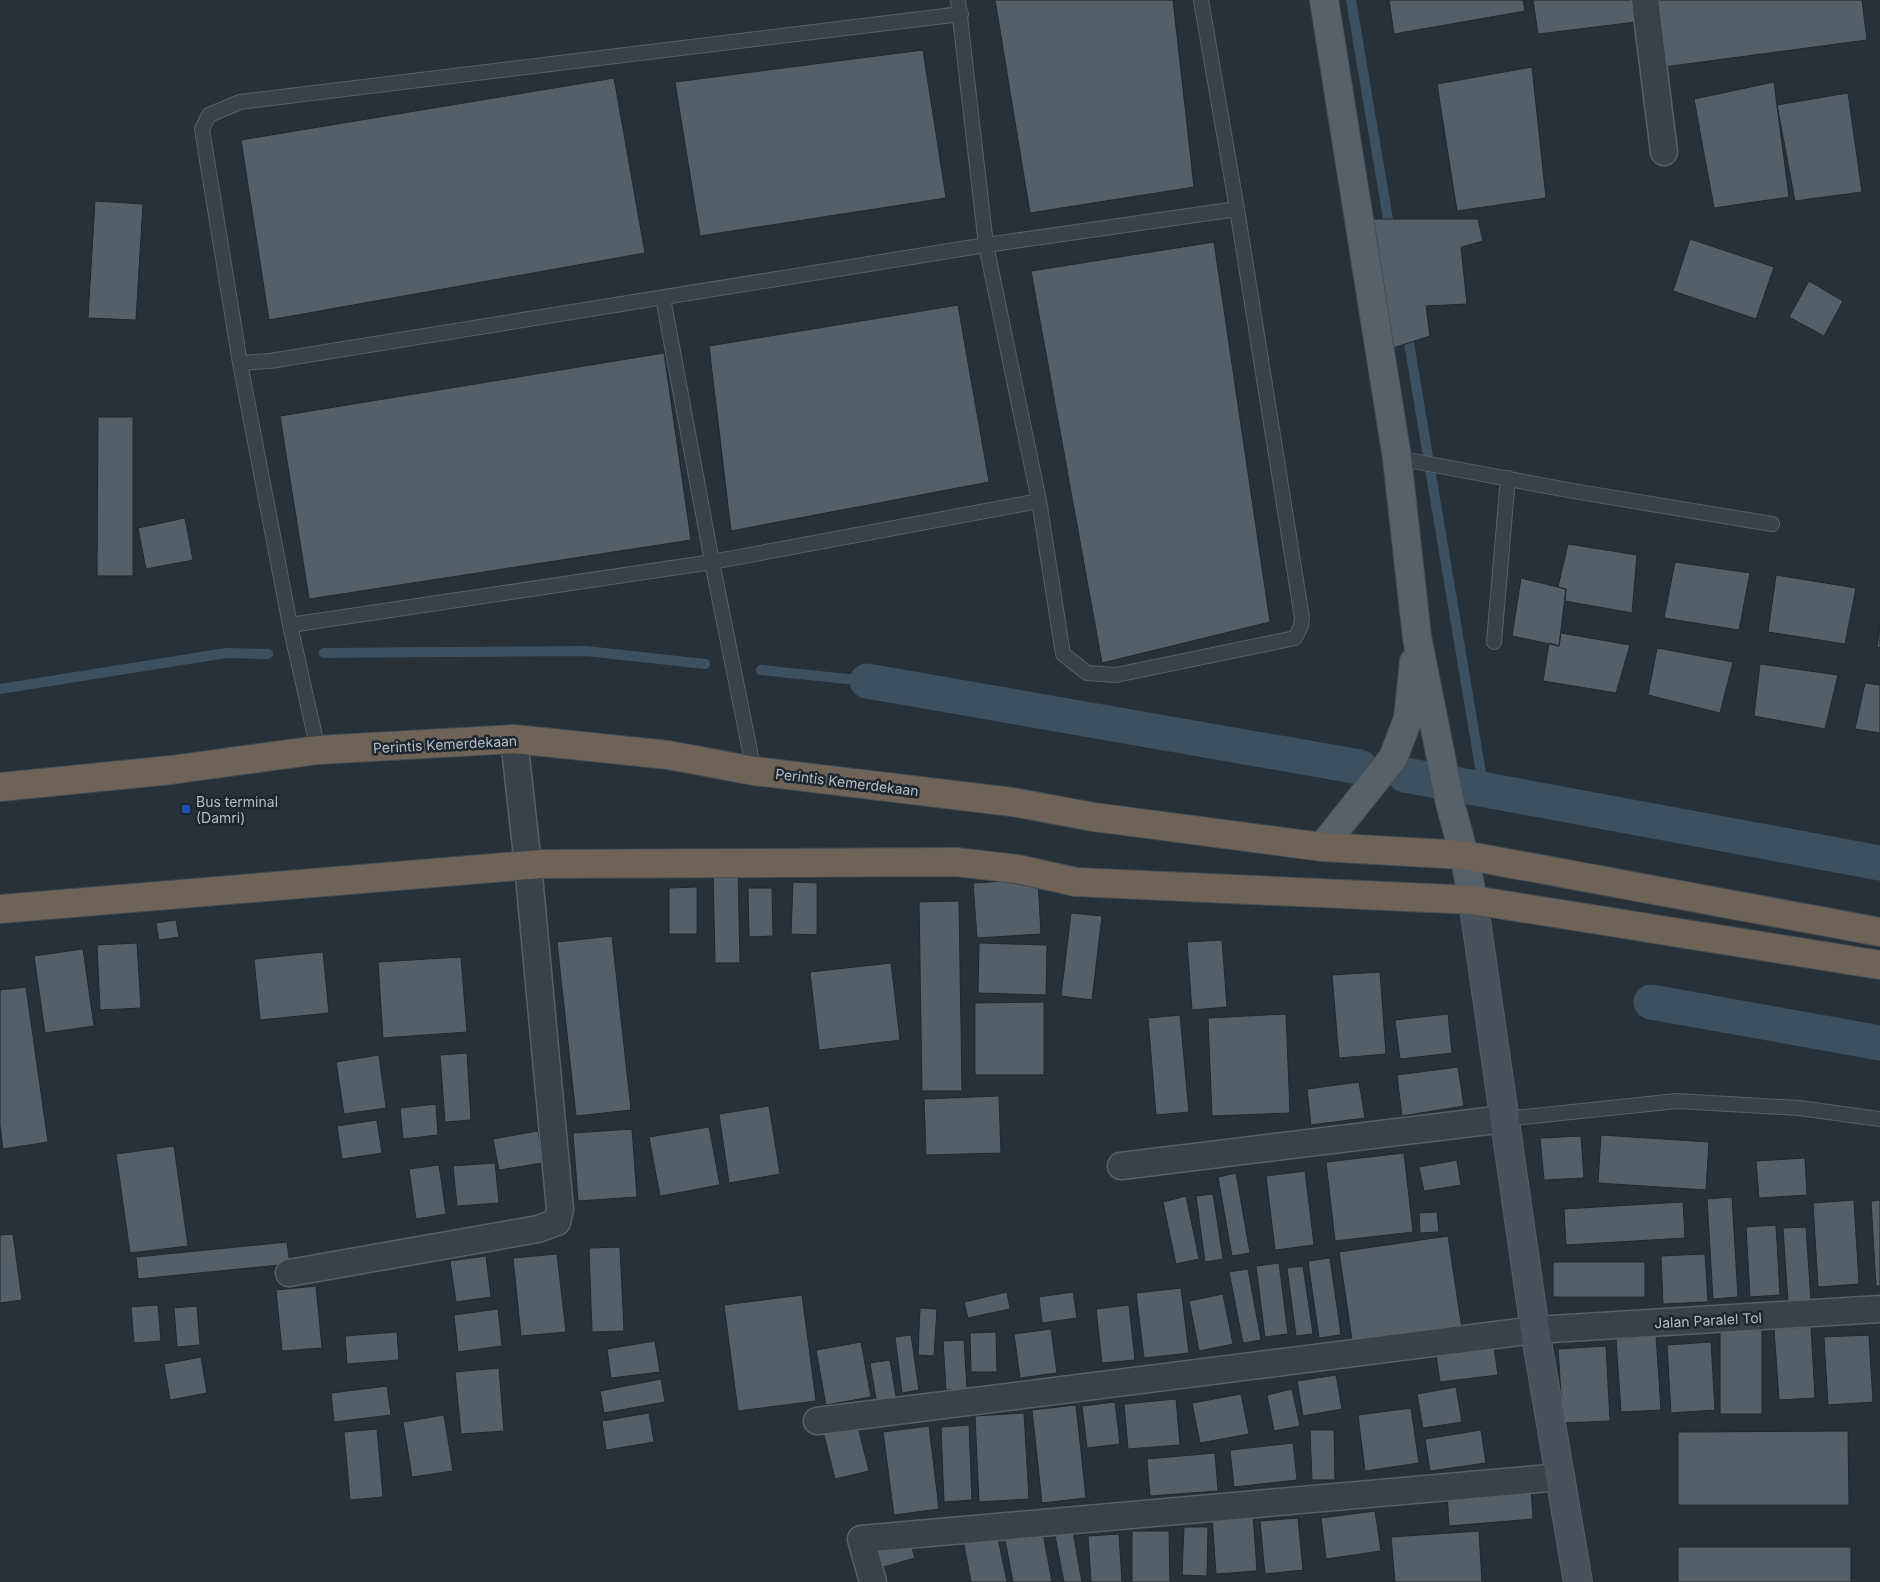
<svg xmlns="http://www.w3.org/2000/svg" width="1880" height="1582" font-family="Inter,sans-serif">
<rect width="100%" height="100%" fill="#26313a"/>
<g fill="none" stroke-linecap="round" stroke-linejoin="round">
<path stroke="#3d5060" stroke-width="10" d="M1351,0L1390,231
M1407,331L1484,791
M324,653L586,651L705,664
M761,670L867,681
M0,689L226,653L268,654"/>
<path stroke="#3d5060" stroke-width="35" d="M867,681L1360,767
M1405,775L1880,863
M1651,1002L1880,1043"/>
</g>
<path fill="#535f69" stroke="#202931" d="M995,0H1173L1194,187L1030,213Z
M1389,0H1523L1525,11L1394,34Z
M1533,0H1632L1636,22L1538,34Z
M1655,0H1862L1867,40L1664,67Z
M923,50L946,198L700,236L675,82Z
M1532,67L1546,198L1457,211L1437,84Z
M614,78L645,253L269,320L241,140Z
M1774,82L1789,197L1714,208L1694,99Z
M1848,93L1862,192L1795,201L1777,105Z
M95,201L143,204L136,320L88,318Z
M1370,219H1478L1483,241L1461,247L1467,304L1426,306L1430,336L1390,349Z
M1690,239L1774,267L1756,319L1673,291Z
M1214,242L1270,622L1102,663L1031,271Z
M1809,281L1843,301L1824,336L1789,317Z
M958,305L989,482L731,531L709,346Z
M664,353L691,540L309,599L280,416Z
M98,417H133V576H97Z
M185,518L193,560L146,569L138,528Z
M1568,544L1637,555L1632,613L1565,601L1566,589L1558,587Z
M1675,562L1750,573L1739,630L1664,618Z
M1776,575L1856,588L1845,644L1768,632Z
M1521,578L1566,589L1559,646L1512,636Z
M1880,626V648L1877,647Z
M1561,633L1630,645L1616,693L1543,681L1549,643L1559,646Z
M1657,648L1733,662L1720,713L1648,695Z
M1760,664L1838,675L1825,729L1754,716Z
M1865,683L1880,685V733L1855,729Z
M713,871H738L740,963H715Z
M1038,879L1041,934L977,938L973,883Z
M793,882L817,883V935L791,934Z
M697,887V934H669V888Z
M748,888H772L773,936L749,937Z
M959,901L962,1091H922L919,902Z
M1071,913L1102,916L1092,1000L1061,996Z
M176,920L179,937L159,940L156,923Z
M612,936L631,1110L576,1116L557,942Z
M1222,940L1227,1007L1192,1010L1187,942Z
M137,943L141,1008L100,1010L97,945Z
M979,943L1047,945L1046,995L978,993Z
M83,949L94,1026L45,1033L34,956Z
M323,952L329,1013L260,1020L254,959Z
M461,957L467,1032L383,1038L378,962Z
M891,963L900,1040L819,1050L810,972Z
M1380,972L1386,1054L1339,1058L1332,975Z
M26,987L48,1142L3,1149L0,1125V990Z
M1044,1002V1075H975V1003Z
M1286,1014L1290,1113L1212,1116L1208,1018Z
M1448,1014L1452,1053L1400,1059L1395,1020Z
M1180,1015L1189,1112L1156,1115L1148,1018Z
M467,1053L471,1120L445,1122L440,1055Z
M379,1055L386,1108L344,1114L336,1062Z
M1458,1067L1464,1106L1402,1116L1397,1075Z
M1359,1082L1365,1118L1311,1125L1307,1089Z
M999,1096L1001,1153L926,1155L924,1099Z
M436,1104L438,1135L403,1139L400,1108Z
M769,1106L780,1174L729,1183L719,1114Z
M377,1120L382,1153L342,1159L337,1126Z
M709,1127L720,1185L660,1196L649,1137Z
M632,1129L637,1197L578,1201L573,1133Z
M538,1131L543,1163L499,1170L493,1139Z
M1601,1135L1709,1142L1706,1190L1598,1183Z
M1581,1136L1584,1178L1544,1180L1540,1138Z
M174,1146L188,1246L130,1253L116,1154Z
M1404,1153L1413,1232L1335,1241L1326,1162Z
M1805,1158L1807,1195L1759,1198L1756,1161Z
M1457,1160L1461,1185L1424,1191L1419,1167Z
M495,1163L499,1203L457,1206L453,1166Z
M439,1165L446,1214L416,1219L409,1169Z
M1305,1171L1314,1245L1275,1250L1266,1176Z
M1236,1173L1250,1253L1232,1256L1218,1177Z
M1213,1194L1223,1259L1205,1262L1196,1196Z
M1186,1196L1199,1259L1176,1264L1163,1202Z
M1732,1197L1738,1297L1713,1299L1707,1199Z
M1854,1200L1859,1284L1818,1287L1813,1203Z
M1880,1200V1286H1876L1871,1201Z
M1683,1202L1685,1238L1566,1245L1564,1209Z
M1437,1212L1439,1232L1420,1233L1419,1213Z
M1776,1225L1780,1295L1750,1297L1746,1227Z
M1806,1227L1811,1301L1788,1302L1783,1228Z
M13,1234L22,1300L0,1303V1235Z
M1448,1236L1462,1329L1353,1346L1339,1252Z
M287,1242L290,1264L138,1279L136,1257Z
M620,1247L624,1331L592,1332L589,1248Z
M557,1254L566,1332L521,1336L513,1258Z
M1705,1254L1708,1302L1663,1304L1661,1256Z
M486,1256L491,1297L456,1302L450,1261Z
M1330,1258L1341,1335L1319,1338L1308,1261Z
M1553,1262H1645V1297H1553Z
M1279,1263L1288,1334L1265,1337L1256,1266Z
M1303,1266L1313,1334L1296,1336L1287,1268Z
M1248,1269L1261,1340L1243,1343L1229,1272Z
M316,1286L322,1348L282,1351L276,1290Z
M1181,1288L1189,1353L1144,1358L1136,1293Z
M1007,1292L1010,1309L968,1318L964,1302Z
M1073,1292L1077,1318L1042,1323L1039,1297Z
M1223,1294L1233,1344L1199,1351L1189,1301Z
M802,1295L816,1401L738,1411L724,1305Z
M158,1305L161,1341L134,1343L131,1307Z
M1129,1305L1135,1360L1102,1363L1096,1309Z
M197,1306L200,1345L177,1347L174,1308Z
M920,1308L937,1309L934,1356L918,1355Z
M498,1309L502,1346L458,1352L454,1315Z
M1720,1325H1762V1414H1720Z
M1811,1327L1815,1398L1779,1400L1774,1329Z
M1051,1329L1057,1373L1020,1378L1014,1334Z
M397,1332L399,1360L347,1364L345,1336Z
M996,1332L997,1372H971L970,1333Z
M911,1335L919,1390L902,1393L895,1337Z
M1869,1335L1873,1402L1828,1405L1824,1337Z
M1656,1336L1661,1410L1621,1412L1616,1339Z
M964,1340L967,1389L946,1390L943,1341Z
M1493,1340L1498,1375L1440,1382L1435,1348Z
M655,1341L660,1372L611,1378L607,1349Z
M861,1342L871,1397L826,1405L816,1350Z
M1711,1342L1715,1410L1671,1413L1667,1345Z
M1606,1346L1610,1421L1563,1423L1558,1349Z
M201,1357L207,1393L170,1400L164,1364Z
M890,1360L897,1402L877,1405L870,1363Z
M499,1368L504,1431L461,1434L455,1372Z
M1336,1375L1342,1409L1303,1416L1297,1381Z
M661,1379L665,1402L604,1413L600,1391Z
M387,1386L391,1415L334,1422L331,1393Z
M1456,1387L1462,1422L1423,1428L1417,1394Z
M1292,1389L1300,1426L1274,1431L1267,1395Z
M1241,1394L1249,1434L1200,1443L1192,1403Z
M1176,1399L1180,1445L1128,1449L1124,1404Z
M1115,1402L1120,1444L1087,1448L1082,1406Z
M1076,1405L1086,1498L1042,1503L1032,1410Z
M1411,1408L1419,1463L1365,1471L1358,1415Z
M649,1413L654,1442L606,1450L602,1421Z
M1024,1413L1029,1499L979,1502L975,1416Z
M444,1415L453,1471L412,1477L403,1422Z
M857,1423L869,1471L835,1479L823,1431Z
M969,1425L972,1500L944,1502L941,1427Z
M929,1426L939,1509L894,1515L883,1432Z
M377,1429L383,1497L350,1500L344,1432Z
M1310,1430H1334L1335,1480H1312Z
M1481,1430L1486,1463L1430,1471L1425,1439Z
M1848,1431L1849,1505H1678V1432Z
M1293,1443L1297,1480L1234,1487L1230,1450Z
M1215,1453L1218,1491L1150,1496L1147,1459Z
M1531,1488L1533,1519L1449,1526L1447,1494Z
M1375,1511L1381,1551L1326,1559L1321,1518Z
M1253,1514L1257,1571L1216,1574L1212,1517Z
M1298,1518L1303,1570L1265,1574L1260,1521Z
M1184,1527H1208L1207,1576L1182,1575Z
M996,1528L1007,1582H971L962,1534Z
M1132,1531H1169L1170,1582H1132Z
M1479,1531L1482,1582H1395L1391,1537Z
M1073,1532L1082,1582H1064L1055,1536Z
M1043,1533L1052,1582H1013L1005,1540Z
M1119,1534L1122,1582H1091L1088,1536Z
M910,1541L915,1558L873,1570L868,1553Z
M1678,1547H1851V1582H1678Z"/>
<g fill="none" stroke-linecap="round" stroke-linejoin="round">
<defs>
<path id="lane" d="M958,0L986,245L1237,209
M663,298L712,562L754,771
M240,363L202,129L209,115L240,102L961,14
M1397,458L1573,491L1772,524
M290,625L712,562L1039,501
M1494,642L1508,478
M318,750L290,625L240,363L270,361L986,245L1039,501L1063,654L1087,673L1116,675L1295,638L1301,626L1302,618L1237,209L1201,0
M1504,1119L1677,1101L1799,1108L1880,1119"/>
<path id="street" d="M1645,0L1664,152
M1121,1166L1504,1119
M289,1273L538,1229L557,1222L560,1209L528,865L514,739
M817,1421L1535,1330L1880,1309
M873,1582L861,1539L1561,1477"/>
<path id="secondary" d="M1473,900L1535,1330L1578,1582"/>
<path id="primary" d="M1324,0L1397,458L1417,637L1450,803L1464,855L1473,900
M1322,847L1393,758L1408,719L1414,662"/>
<path id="highway" d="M0,787L171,770L318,750L514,739L668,755L754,771L1012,802L1094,817L1322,847L1464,855L1880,932
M0,909L541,864L956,862L1017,869L1076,882L1473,900L1880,965"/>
</defs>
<use href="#lane" stroke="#576068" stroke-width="16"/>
<use href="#street" stroke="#576068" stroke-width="29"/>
<use href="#secondary" stroke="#576068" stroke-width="30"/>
<use href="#primary" stroke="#454e56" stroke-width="30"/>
<use href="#highway" stroke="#444d55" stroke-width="30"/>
<use href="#lane" stroke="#39424a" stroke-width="14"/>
<use href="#street" stroke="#39424a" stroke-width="26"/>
<use href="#secondary" stroke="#48525d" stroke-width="28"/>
<use href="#primary" stroke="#57616a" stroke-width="28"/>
<use href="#highway" stroke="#6f6357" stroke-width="28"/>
</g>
<rect fill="#1a4fb4" stroke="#1e272f" stroke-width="2" x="181" y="804" width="10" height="10" rx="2.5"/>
<g text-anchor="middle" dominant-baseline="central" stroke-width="5" stroke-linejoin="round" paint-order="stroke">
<g font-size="14" fill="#b5bdc6" stroke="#1e272f">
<text transform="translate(445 744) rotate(-3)">Perintis Kemerdekaan</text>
<text transform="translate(847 782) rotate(7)">Perintis Kemerdekaan</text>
<text transform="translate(1708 1320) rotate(-3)">Jalan Paralel Tol</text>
</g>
<g font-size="14" fill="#b5bdc6" stroke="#1e272f" text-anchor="start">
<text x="196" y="801">Bus terminal<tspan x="196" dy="16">(Damri)</tspan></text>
</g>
</g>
</svg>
